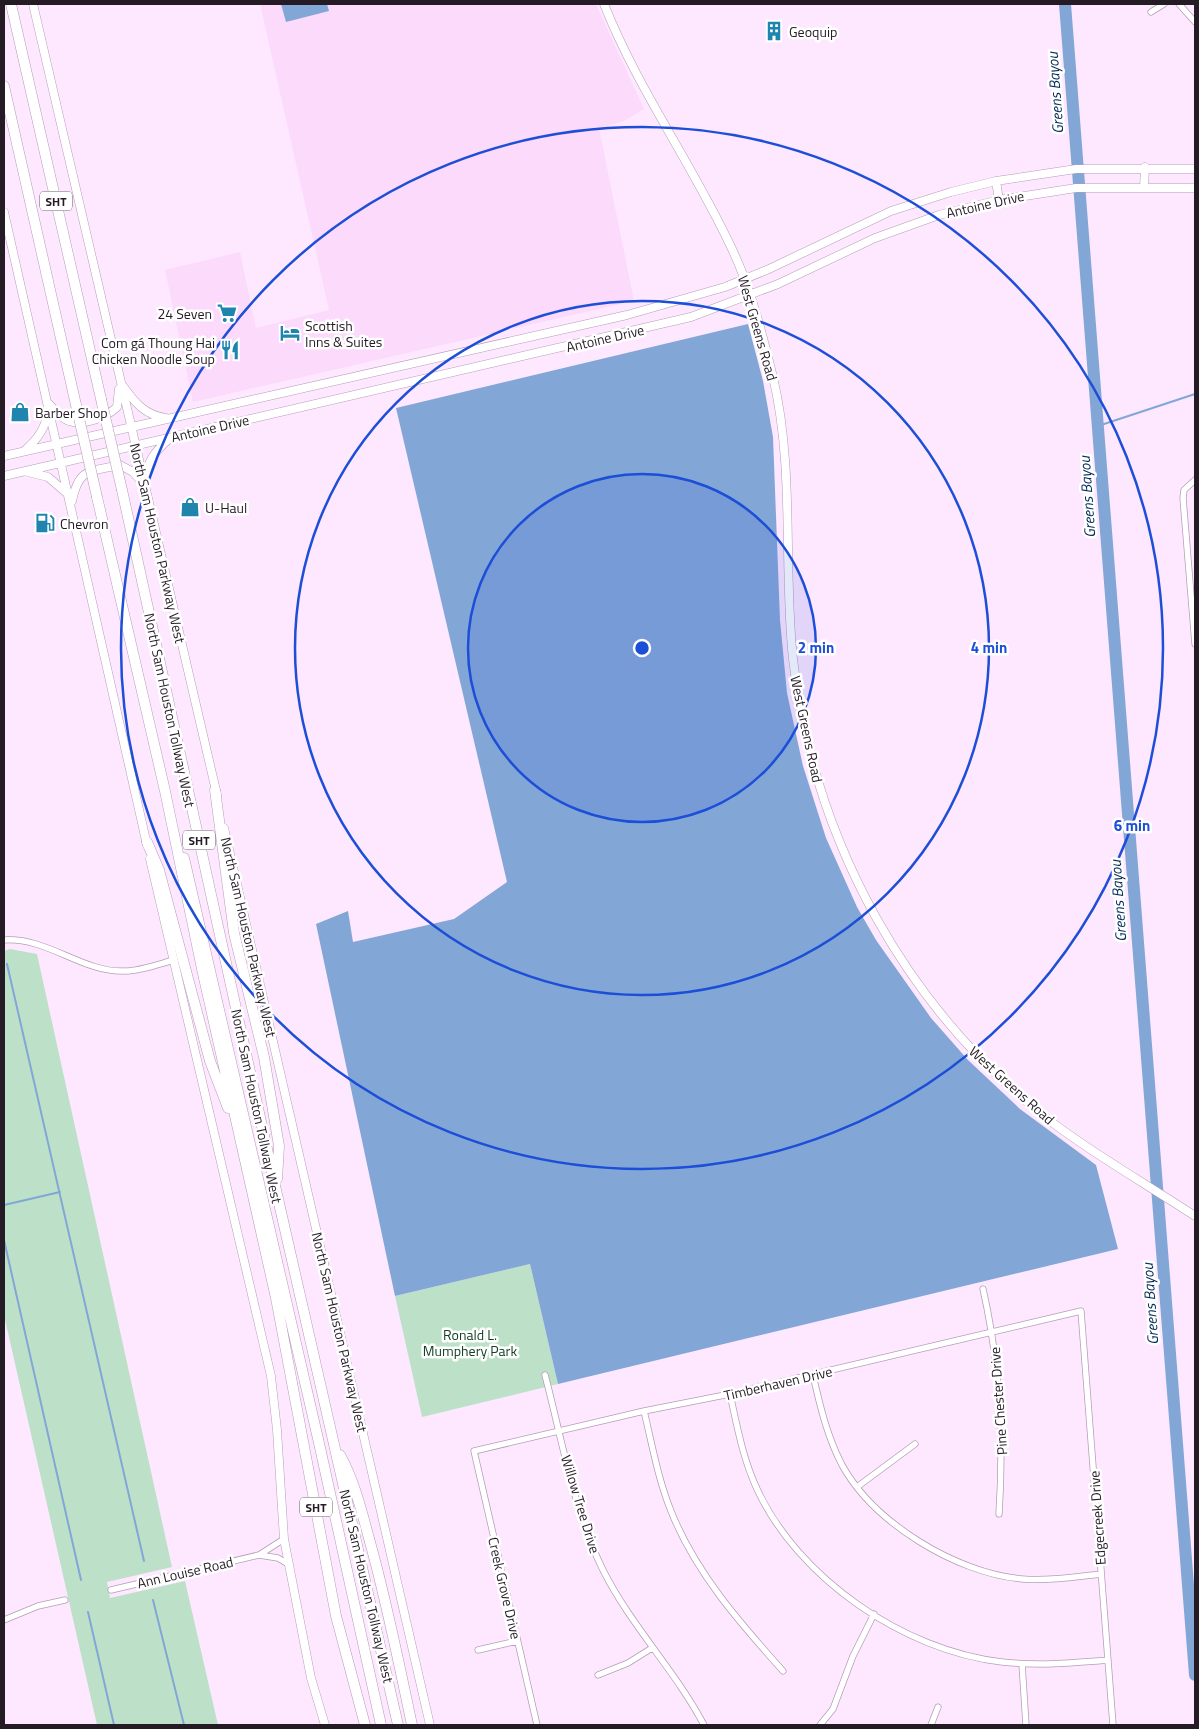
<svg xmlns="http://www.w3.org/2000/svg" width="1199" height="1729" font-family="'Titillium Web',sans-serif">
<rect width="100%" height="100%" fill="#fee8ff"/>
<path fill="#fbdafc" d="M260,4H596L644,109L624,121L599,128L634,301L193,402L165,270L240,252L256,328L329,310Z"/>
<path fill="#bde1c8" d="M10,949L37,954L172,1567L107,1582L110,1598L185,1581L218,1725H97L4,1315V951Z
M530,1264L558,1384L422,1417L395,1296Z"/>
<path fill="#82a7d6" d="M281,4H327L329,11L286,22Z
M748,324L763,381L773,437L780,620L787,693L803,766L826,838L857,907L876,940L931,1018L968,1060L1020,1109L1096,1165L1118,1249L558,1384L530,1264L395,1296L316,924L348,911L353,942L454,919L507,882L396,408Z"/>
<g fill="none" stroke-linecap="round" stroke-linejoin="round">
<path stroke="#82a7d6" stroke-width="2" d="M1098,426L1195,394
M7,964L144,1561
M4,1205L60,1192
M4,1240L81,1580
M153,1600L184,1725
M88,1612L114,1725"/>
<path stroke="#82a7d6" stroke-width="12" d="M1065,4L1195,1675"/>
<defs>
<path id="minor" d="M1179,4L1195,22
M1151,12L1164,4
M1195,480L1184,490L1183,498L1195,644
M4,940C48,937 82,973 125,971C141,971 159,964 174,960
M983,1289C1000,1364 1004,1438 999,1514
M545,1375C562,1439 573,1508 602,1568C630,1625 675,1670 704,1725
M813,1375C820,1406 827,1436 842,1465C874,1523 956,1573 1022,1579C1049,1581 1075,1577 1101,1574
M730,1394C737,1426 743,1459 757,1489C798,1578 904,1651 1002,1662C1038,1666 1072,1663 1108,1660
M644,1411C652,1444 658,1479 671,1511C695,1572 740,1623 783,1671
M857,1487L915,1444
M259,1555L278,1558L288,1564
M111,1590L259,1555L284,1539
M4,1620L38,1606L65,1600
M478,1650L517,1641
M1022,1664L1026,1725
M598,1675L628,1663L652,1648
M537,1725L474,1451L644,1411L730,1394L1081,1311L1113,1725
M820,1725L833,1709L853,1656L874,1614
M931,1725L938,1707"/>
<path id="secondary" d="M33,4L217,795
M604,4C638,90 693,165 732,249C751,289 762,333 773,377C795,470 783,566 793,659C814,842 907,1011 1053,1123C1098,1157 1148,1185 1195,1216
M996,181L999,200
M1144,188L1145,167
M4,212L147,845
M123,386C135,403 145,415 166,418
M48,403C54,409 61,419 69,421C83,426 107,417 117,407L119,389
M24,451C36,441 46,429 47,413
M4,456L627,315L725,287L769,269L891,211L951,192L996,181L1076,169H1195
M28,472L48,477L69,495
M4,476L691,317L778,284L875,238L939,215L999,200L1076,188H1195
M144,481C148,461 154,452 169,439
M72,501C79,467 90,472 120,465L133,472L142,482
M224,828L430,1725
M150,859L271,1376L277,1430L284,1539L311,1678L325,1725"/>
<path id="motorway" d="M11,4L101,399
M4,86L76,405
M122,490L276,1190L398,1725
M97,497L165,791L202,969L276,1298L336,1616L365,1725
M215,790L234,933L264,1057L279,1146L277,1179
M147,842L159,870L210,1061L228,1108
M184,858L319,1443L381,1725
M340,1455C355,1482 362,1513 370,1542C387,1603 399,1664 412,1725"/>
</defs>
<use href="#minor" stroke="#b69cb7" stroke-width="7"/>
<use href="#secondary" stroke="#b69cb7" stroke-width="9"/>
<use href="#motorway" stroke="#b69cb7" stroke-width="11"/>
<use href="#minor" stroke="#fff" stroke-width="5.5"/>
<use href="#secondary" stroke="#fff" stroke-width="8"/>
<use href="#motorway" stroke="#fff" stroke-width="10"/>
<defs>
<path id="motorway-bridge" d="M101,399L122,490
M76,405L97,497"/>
</defs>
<use href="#motorway-bridge" stroke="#b69cb7" stroke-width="11" stroke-linecap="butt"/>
<use href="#motorway-bridge" stroke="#fff" stroke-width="10"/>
</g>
<circle cx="642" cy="648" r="174" fill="#1d4ed8" fill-opacity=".12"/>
<g fill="none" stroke="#1d4ed8" stroke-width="2.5">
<circle cx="642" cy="648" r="174"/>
<circle cx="642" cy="648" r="347"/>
<circle cx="642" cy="648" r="521"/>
</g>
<defs>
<symbol id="building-bare" viewBox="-9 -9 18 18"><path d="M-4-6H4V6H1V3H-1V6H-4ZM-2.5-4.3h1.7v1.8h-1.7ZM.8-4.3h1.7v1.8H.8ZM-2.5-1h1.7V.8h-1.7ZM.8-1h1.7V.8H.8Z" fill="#1f85ae" stroke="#fff" stroke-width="2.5" paint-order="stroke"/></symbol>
<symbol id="supermarket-bare" viewBox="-9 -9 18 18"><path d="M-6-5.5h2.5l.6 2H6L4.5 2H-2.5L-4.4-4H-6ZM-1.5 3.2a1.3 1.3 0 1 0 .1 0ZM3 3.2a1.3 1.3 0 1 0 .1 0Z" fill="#1f85ae" stroke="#fff" stroke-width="2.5" paint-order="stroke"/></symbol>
<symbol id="hotel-bare" viewBox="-9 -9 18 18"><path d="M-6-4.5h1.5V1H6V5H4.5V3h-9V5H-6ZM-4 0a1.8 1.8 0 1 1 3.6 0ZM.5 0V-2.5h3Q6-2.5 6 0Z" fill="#1f85ae" stroke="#fff" stroke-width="2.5" paint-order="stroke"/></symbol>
<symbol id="restaurant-bare" viewBox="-9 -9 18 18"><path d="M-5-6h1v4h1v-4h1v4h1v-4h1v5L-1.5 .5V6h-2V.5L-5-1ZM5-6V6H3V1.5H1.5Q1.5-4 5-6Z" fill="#1f85ae" stroke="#fff" stroke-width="2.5" paint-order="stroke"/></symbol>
<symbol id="shop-bare" viewBox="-9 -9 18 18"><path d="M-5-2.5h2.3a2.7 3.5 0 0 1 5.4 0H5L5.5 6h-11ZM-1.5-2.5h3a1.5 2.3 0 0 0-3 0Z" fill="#1f85ae" stroke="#fff" stroke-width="2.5" paint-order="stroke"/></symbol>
<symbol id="fuel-bare" viewBox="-9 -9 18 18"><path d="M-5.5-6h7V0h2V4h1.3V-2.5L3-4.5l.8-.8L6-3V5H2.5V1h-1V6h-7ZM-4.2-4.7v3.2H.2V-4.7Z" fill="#1f85ae" stroke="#fff" stroke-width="2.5" paint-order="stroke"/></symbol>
</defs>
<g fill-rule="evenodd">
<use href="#building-bare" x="760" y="17" width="28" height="28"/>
<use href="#supermarket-bare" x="213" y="299" width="28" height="28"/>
<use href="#hotel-bare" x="276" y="319" width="28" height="28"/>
<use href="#restaurant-bare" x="216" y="336" width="28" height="28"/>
<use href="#shop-bare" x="6" y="398" width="28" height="28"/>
<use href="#shop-bare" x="176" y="493" width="28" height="28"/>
<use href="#fuel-bare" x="31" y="509" width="28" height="28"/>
</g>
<g text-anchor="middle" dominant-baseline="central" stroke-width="5" stroke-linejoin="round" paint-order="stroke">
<g fill="#fff" stroke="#665f66" stroke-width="1">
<rect x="40" y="191.5" width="32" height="19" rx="4"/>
<rect x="183" y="830.5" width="32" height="19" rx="4"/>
<rect x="300" y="1497.5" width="32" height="19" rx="4"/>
</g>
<g font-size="12" font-weight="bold" fill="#251b25">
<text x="56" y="201">SHT</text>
<text x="199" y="840">SHT</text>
<text x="316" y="1507">SHT</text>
</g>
<g font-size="14" fill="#251b25" stroke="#fff" text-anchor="start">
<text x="789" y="31">Geoquip</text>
<text x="212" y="313" text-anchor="end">24 Seven</text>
<text x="305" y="325">Scottish<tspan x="305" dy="16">Inns &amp; Suites</tspan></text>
<text x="215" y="342" text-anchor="end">Com gá Thoung Hai<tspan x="215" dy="16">Chicken Noodle Soup</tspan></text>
<text x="35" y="412">Barber Shop</text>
<text x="205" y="507">U-Haul</text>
<text x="60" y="523">Chevron</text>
</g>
<g font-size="14" fill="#251b25" stroke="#fff">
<text transform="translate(985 204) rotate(-13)">Antoine Drive</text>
<text transform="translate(758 328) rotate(74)">West Greens Road</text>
<text transform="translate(605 338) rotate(-13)">Antoine Drive</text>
<text transform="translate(210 428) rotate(-13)">Antoine Drive</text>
<text transform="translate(158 543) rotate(77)">North Sam Houston Parkway West</text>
<text transform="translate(170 710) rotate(78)">North Sam Houston Tollway West</text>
<text transform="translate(807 729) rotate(78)">West Greens Road</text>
<text transform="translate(249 937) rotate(77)">North Sam Houston Parkway West</text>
<text transform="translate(1012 1085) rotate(42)">West Greens Road</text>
<text transform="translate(257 1106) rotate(78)">North Sam Houston Tollway West</text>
<text transform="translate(340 1332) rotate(77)">North Sam Houston Parkway West</text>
<text transform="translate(778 1383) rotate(-13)">Timberhaven Drive</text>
<text transform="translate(998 1401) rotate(-94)">Pine Chester Drive</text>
<text transform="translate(581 1504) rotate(73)">Willow Tree Drive</text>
<text transform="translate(1097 1518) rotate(-94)">Edgecreek Drive</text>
<text transform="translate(185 1572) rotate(-13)">Ann Louise Road</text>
<text transform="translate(367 1586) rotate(77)">North Sam Houston Tollway West</text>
<text transform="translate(505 1588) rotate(77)">Creek Grove Drive</text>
</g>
<g font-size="14" fill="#144027" stroke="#fff">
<text x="470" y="1334">Ronald L.<tspan x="470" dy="16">Mumphery Park</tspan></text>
</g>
<g font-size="15" font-style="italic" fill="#042c57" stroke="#fff">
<text transform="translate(1055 93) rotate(-94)">Greens Bayou</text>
<text transform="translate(1087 497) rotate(-94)">Greens Bayou</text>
<text transform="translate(1118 901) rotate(-94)">Greens Bayou</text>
<text transform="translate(1150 1304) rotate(-94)">Greens Bayou</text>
</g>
</g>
<circle cx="642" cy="648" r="8" fill="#1d4ed8" stroke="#fff" stroke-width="2.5"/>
<g font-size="15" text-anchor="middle" font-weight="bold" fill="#1d4ed8" stroke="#fff" stroke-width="5" stroke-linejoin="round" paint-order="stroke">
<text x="816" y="653">2 min</text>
<text x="989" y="653">4 min</text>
<text x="1132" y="831">6 min</text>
</g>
<rect width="1199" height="1729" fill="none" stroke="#251b25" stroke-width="10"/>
</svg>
